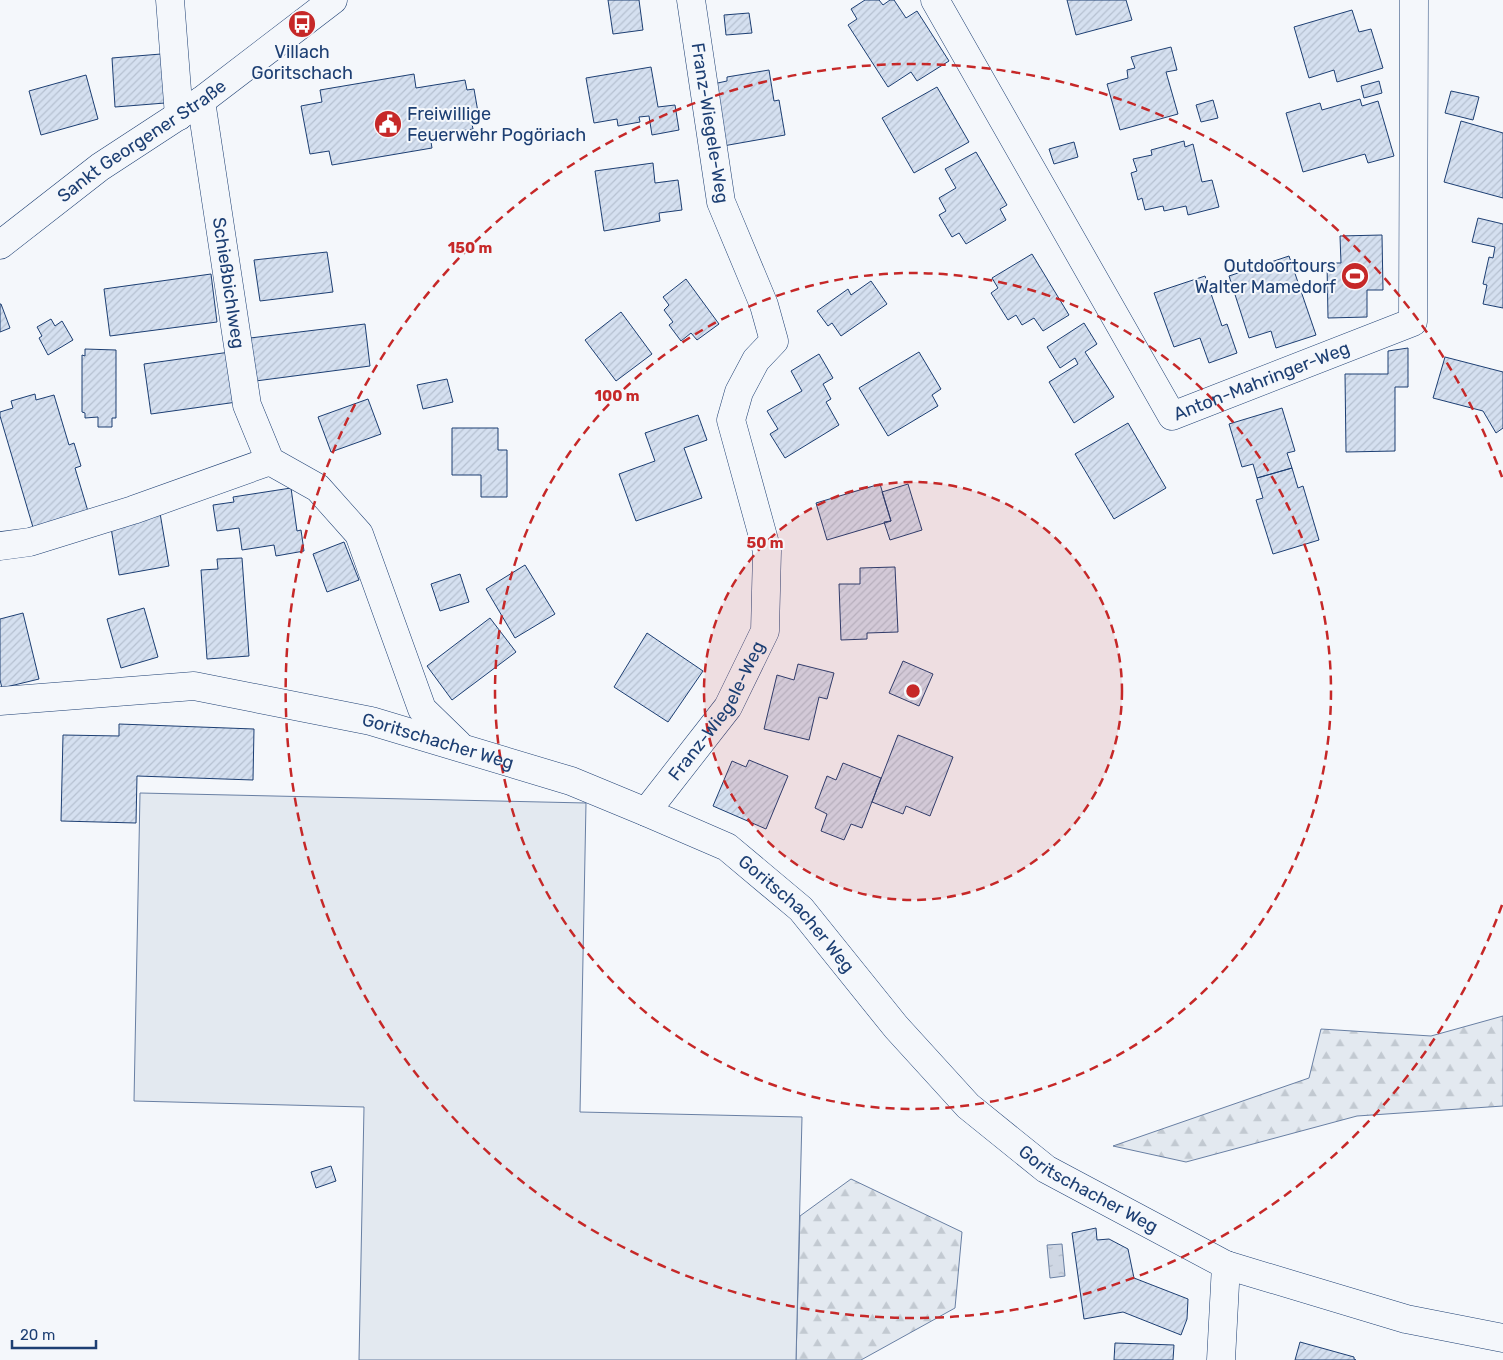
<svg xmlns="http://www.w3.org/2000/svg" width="1503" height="1360" font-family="Rubik,sans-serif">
<defs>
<pattern id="forest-firs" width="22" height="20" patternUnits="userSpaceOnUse" patternTransform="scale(1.25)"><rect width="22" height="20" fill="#e3e9f0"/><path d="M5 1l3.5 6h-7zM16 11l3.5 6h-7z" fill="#c2c9d1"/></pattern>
<pattern id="water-ripples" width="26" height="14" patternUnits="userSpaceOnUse" patternTransform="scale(1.25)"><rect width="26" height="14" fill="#cfd7e4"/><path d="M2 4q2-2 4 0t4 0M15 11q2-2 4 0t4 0" fill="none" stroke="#b1bac7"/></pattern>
<pattern id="building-hatch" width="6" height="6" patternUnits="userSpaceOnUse" patternTransform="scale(1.25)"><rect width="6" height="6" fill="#d5e0f0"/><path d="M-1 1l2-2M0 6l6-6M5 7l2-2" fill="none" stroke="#b6c1d1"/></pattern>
</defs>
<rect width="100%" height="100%" fill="#f4f7fb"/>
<path fill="url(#forest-firs)" stroke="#687fa3" d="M1503,1016V1106L1357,1116L1186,1162L1113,1146L1309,1078L1321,1029L1431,1036Z
M851,1179L962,1232L955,1308L861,1360H796L800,1216Z"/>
<path fill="#e3e9f0" stroke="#687fa3" d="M140,793L586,803L580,1112L802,1117L796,1360H359L364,1107L134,1101Z"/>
<path fill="url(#water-ripples)" stroke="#687fa3" d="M1062,1244L1065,1276L1050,1278L1047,1245Z"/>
<path fill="url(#building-hatch)" stroke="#1d3f73" d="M608,0H639L643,30L613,34Z
M865,0H879L883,5L890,0H894L906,18L917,11L949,61L917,81L911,72L888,87L848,25L857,19L851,9Z
M1067,0H1126L1132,20L1076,35Z
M1352,10L1359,32L1371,29L1383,68L1337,82L1334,70L1309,78L1294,27Z
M749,13L752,33L726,35L724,15Z
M1171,47L1177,70L1166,72L1178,114L1120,130L1107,84L1128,78L1127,70L1135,68L1131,57Z
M161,54L165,103L115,107L112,58Z
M651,67L658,107L675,105L679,130L652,135L649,116L639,117L640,122L618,126L617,119L594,123L586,78Z
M769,70L774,101L779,100L785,135L723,146L713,84L727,81V77Z
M414,74L416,88L465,80L467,90L474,89L479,118L471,119L473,129L430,136L432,148L332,165L329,151L310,154L301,106L322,102L320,90Z
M86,75L98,119L41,135L29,91Z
M1379,81L1382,93L1364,98L1361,86Z
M937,87L969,142L914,173L882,118Z
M1451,91L1479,97L1473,120L1445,113Z
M1360,99L1362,106L1378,101L1394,156L1368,163L1365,154L1303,172L1286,113L1320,103L1322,110Z
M1213,100L1218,118L1201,122L1196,105Z
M1461,121L1503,133V198L1444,182Z
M1184,141L1185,147L1193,144L1202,182L1212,180L1219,207L1188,215L1186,206L1164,211L1163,206L1145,210L1142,198L1138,200L1131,173L1137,171L1133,159L1152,155L1151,150Z
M1074,142L1078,157L1054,164L1049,149Z
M976,152L1007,205L1000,209L1006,220L966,244L959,233L952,237L939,215L946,211L939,198L956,188L945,169Z
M653,163L655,183L678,180L682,210L659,213L660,221L604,231L595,171Z
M1478,218L1503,224V308L1483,304L1487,285L1483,284L1489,257L1493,258L1495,247L1472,242Z
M1382,235L1383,290H1367V317L1328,318L1327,263H1341L1340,236Z
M327,252L333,292L260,301L254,260Z
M1032,254L1069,315L1043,331L1034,318L1022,325L1016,315L1008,320L991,293L998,288L992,278Z
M1289,256L1316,335L1276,348L1271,331L1249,338L1229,276Z
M211,274L217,322L110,336L104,289Z
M1205,276L1222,326L1227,324L1237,353L1209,363L1200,338L1174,347L1154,293Z
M686,279L719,324L697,340L691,333L681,341L669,325L673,322L664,310L669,305L663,297Z
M871,281L887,304L841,336L832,323L828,326L817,311L848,289L851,295Z
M1,304L10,328L0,332V304Z
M621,312L652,354L616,381L585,340Z
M51,319L55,326L62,321L73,340L48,355L39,338L42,336L37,327Z
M1084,323L1097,344L1085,352L1114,397L1074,423L1049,382L1078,364L1075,358L1060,368L1047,347Z
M365,324L370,366L248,382L242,339Z
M1408,348V387H1395V451L1346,452L1345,374H1388V351Z
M85,349L116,350V418H112V427H98V417L85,418V413L82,412V355L85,356Z
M230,352L237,402L151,414L144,364Z
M919,352L941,389L932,395L938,406L888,436L859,388Z
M819,354L833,378L823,384L831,399L826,402L839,425L785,458L770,434L778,429L767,411L802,391L791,371Z
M1445,357L1503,372V428L1496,433L1483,411L1433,398Z
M447,379L453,402L423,409L417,385Z
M35,394L36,400L54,395L69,445L74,443L81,466L75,468L90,518L35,534L0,416V412L13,408L11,401Z
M368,399L381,434L331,452L318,417Z
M1282,408L1295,451L1287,453L1292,468L1257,478L1253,464L1242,467L1229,424Z
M698,415L707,440L684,448L702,498L636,521L619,474L655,461L645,433Z
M1128,423L1166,488L1114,519L1075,454Z
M452,428H498V450H507V497H481V475H452Z
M1292,468L1298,488L1303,486L1319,540L1273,554L1256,500L1263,498L1257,478Z
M880,484L891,521L827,540L816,503Z
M908,484L922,530L890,540L884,522L891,521L882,492Z
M291,488L297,531L301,530L304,551L276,556L274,545L242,550L239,528L217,531L213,505L234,502L233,497Z
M160,513L169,566L119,575L110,522Z
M344,542L359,580L327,592L313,554Z
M242,558L249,656L207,659L201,570L218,569L217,559Z
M525,565L555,614L515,638L486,589Z
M895,567L898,632L867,633V639L841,640L839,584H860V568Z
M460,574L469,602L440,611L431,584Z
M144,608L158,657L121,668L107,619Z
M23,613L39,679L2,688L0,680V619Z
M490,618L516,652L452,700L427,666Z
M647,633L703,671L668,722L614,687Z
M903,661L933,674L919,706L889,693Z
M798,664L834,673L827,699L819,697L809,740L764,729L777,675L794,680Z
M119,724L254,729L253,780L137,776L136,823L61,821L63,735L119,736Z
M898,735L953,757L930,816L906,806L903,814L872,802Z
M749,760L788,776L766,829L713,806L732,761L746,767Z
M843,763L881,778L862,828L851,824L844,840L821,831L827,814L815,808L827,776L836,780Z
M331,1166L336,1181L316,1188L311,1172Z
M1096,1228L1097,1240L1109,1239L1128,1249L1134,1278L1188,1299L1187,1319L1181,1335L1123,1312L1084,1319L1072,1233Z
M1300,1342L1354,1357V1359L1356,1360H1295Z
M1115,1343L1174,1345L1173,1360H1114Z"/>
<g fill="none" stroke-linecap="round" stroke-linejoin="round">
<defs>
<g id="minor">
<path d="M170,0L179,116"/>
<path id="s1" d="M935,0L1172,416L1413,322L1414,0"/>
<path id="s2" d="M201,101L247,405L270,461L318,488L359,534L422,709L458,744"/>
<path id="s3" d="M0,245L100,167L201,101L333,0"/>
<path d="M0,546L30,542L133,510L270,461"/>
<path id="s4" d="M0,701L194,686L371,721L571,781L646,812L727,847L801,909L896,1027L968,1106L1046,1169L1226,1265L1406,1319L1503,1338"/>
<path id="s5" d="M646,812L728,707L765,631L767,551L731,420L739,392L756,360L774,341L764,305L721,202L691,0"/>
<path d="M1221,1360L1226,1265"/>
</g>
</defs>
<use href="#minor" stroke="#1d3f73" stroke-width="29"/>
<use href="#minor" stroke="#f4f7fb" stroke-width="28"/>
</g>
<circle cx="913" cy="691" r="209" fill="#c62828" fill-opacity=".12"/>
<g fill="none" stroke="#c62828" stroke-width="2.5" stroke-dasharray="9 6">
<circle cx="913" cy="691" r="209"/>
<circle cx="913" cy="691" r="418"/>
<path d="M1502 905A627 627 0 1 1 1502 477"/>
</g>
<defs>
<symbol id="bus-disc" viewBox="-11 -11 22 22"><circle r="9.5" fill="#c62828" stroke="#f4f7fb"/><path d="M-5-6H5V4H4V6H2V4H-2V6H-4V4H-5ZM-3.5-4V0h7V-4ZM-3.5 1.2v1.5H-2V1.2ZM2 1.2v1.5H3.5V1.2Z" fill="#fff"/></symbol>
<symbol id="civic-disc" viewBox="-11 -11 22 22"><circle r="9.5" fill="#c62828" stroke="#f4f7fb"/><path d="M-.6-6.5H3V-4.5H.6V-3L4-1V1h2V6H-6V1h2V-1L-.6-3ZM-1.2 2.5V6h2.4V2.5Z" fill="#fff"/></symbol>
<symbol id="stadium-disc" viewBox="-11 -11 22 22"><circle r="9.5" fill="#c62828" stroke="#f4f7fb"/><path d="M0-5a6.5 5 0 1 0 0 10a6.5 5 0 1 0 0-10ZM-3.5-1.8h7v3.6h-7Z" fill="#fff"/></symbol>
</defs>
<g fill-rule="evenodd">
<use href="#bus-disc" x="286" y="8" width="32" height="32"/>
<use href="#civic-disc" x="372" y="108" width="32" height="32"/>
<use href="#stadium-disc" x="1339" y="260" width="32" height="32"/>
</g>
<g text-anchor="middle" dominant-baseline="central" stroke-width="4" stroke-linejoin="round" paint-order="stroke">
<g font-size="18" fill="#1d3f73" stroke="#f4f7fb">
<text x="302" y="52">Villach<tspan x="302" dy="21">Goritschach</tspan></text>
<text x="407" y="114" text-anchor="start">Freiwillige<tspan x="407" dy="21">Feuerwehr Pogöriach</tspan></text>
<text x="1336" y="266" text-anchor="end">Outdoortours<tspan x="1336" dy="21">Walter Mamedorf</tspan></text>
</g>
<g font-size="18" fill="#1d3f73" stroke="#f4f7fb">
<text transform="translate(710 123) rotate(81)">Franz-Wiegele-Weg</text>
<text stroke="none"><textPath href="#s3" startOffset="176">Sankt Georgener Straße</textPath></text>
<text stroke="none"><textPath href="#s2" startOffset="184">Schießbichlweg</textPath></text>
<text stroke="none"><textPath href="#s1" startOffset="575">Anton-Mahringer-Weg</textPath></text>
<text stroke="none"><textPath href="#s5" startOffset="124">Franz-Wiegele-Weg</textPath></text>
<text stroke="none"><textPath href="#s4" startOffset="445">Goritschacher Weg</textPath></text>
<text stroke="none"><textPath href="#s4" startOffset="850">Goritschacher Weg</textPath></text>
<text stroke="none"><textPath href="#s4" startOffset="1255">Goritschacher Weg</textPath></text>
</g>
</g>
<circle cx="913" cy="691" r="8" fill="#c62828" stroke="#f4f7fb" stroke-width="2.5"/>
<g font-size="15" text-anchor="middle" font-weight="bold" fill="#c62828" stroke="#f4f7fb" stroke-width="4" stroke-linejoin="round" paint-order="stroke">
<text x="470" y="253">150 m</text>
<text x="617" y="401">100 m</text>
<text x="765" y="548">50 m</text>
</g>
<path d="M12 1340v8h84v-8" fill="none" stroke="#1d3f73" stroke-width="2.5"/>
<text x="20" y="1340" font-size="15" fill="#1d3f73" stroke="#f4f7fb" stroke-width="4" paint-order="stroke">20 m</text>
</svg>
